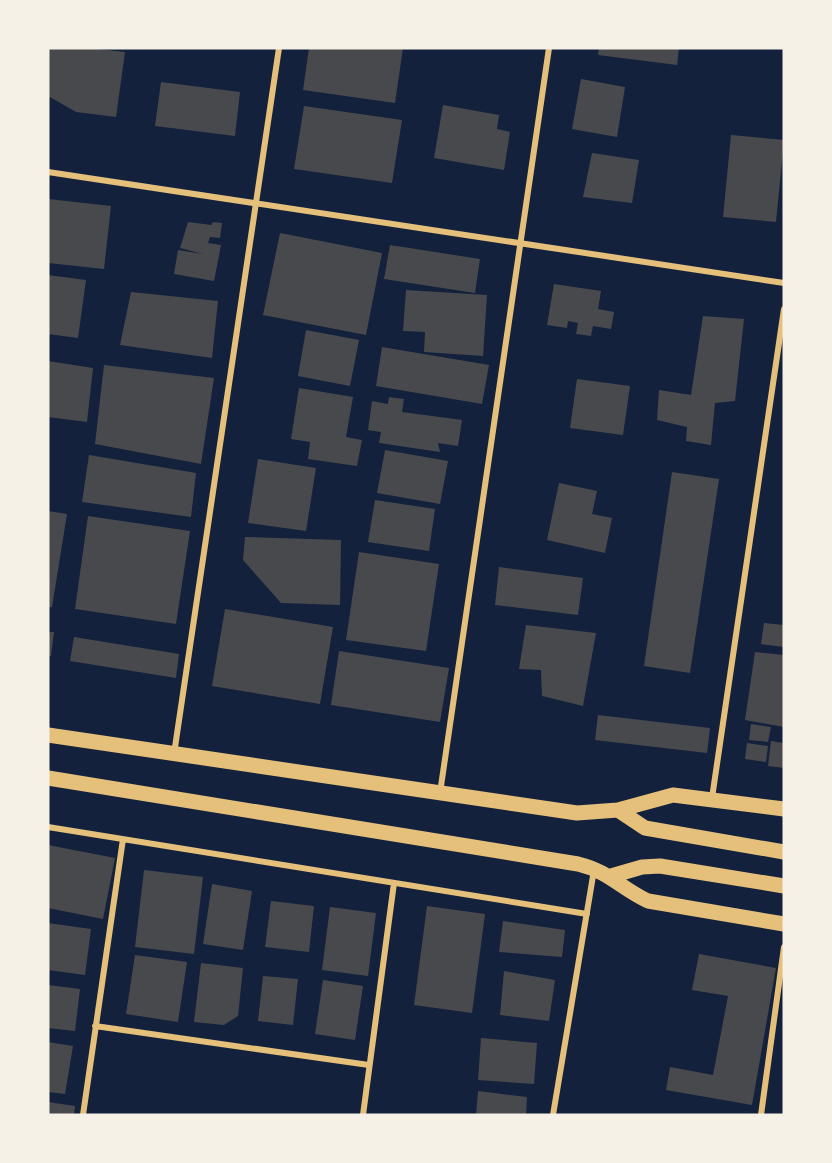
<svg xmlns="http://www.w3.org/2000/svg" width="832" height="1163" font-family="Cabin,sans-serif">
<rect width="100%" height="100%" fill="#14213d"/>
<path fill="#48494c" d="M48,48H89L125,52L116,117L76,112L48,96Z
M309,48H403L395,103L303,90Z
M599,48H679L677,65L598,55Z
M581,79L625,87L617,137L572,129Z
M161,82L240,92L235,136L155,126Z
M443,105L499,115L497,129L510,132L504,170L434,158Z
M304,106L402,120L392,183L294,169Z
M731,135L784,140L776,222L723,217Z
M592,153L639,160L632,203L583,197Z
M48,199L111,206L104,269L48,263Z
M188,222L211,225L213,222L222,223L220,238L210,237L208,243L221,245L214,281L174,274L178,250L203,254L180,248Z
M280,233L382,253L366,335L263,315Z
M390,245L480,259L475,293L384,279Z
M48,275L86,280L78,338L48,334Z
M554,284L601,291L598,309L614,312L611,329L593,326L591,336L576,334L578,323L568,321L567,328L547,325Z
M406,290L487,295L483,356L424,352L425,332L403,331Z
M131,292L218,301L212,358L120,345Z
M703,316L744,319L735,401L715,403L711,445L686,441L687,427L657,420L659,390L691,395Z
M306,330L359,340L350,386L298,376Z
M382,347L489,365L482,404L376,386Z
M48,361L93,368L87,422L48,417Z
M104,365L214,378L201,464L95,444Z
M577,379L630,386L623,435L570,428Z
M299,388L353,397L346,437L362,440L357,466L308,459L310,442L291,439Z
M389,397L404,399L402,412L462,420L458,446L438,443L440,452L379,443L381,432L368,430L372,401L388,404Z
M385,450L448,461L440,504L377,493Z
M89,455L196,473L191,517L82,502Z
M258,459L316,468L306,531L248,523Z
M672,472L719,479L690,673L644,666Z
M559,483L597,491L592,514L612,518L605,553L547,540Z
M375,500L435,509L429,551L368,542Z
M48,511L67,514L52,607H48Z
M88,516L190,531L176,624L75,609Z
M245,537L341,540L340,605L281,603L243,560Z
M359,552L439,564L426,651L346,640Z
M499,567L583,578L578,615L495,605Z
M225,609L333,627L320,704L212,686Z
M764,623L784,625V647L761,644Z
M526,625L596,633L583,706L542,696L541,670L519,669Z
M48,632H54L51,656H48Z
M74,637L179,654L176,678L70,661Z
M339,651L449,668L440,722L331,705Z
M755,652L784,655V727L745,720Z
M598,715L710,728L707,753L595,740Z
M751,724L771,727L768,742L749,740Z
M771,741L784,743V768L768,766Z
M747,743L768,746L766,762L745,759Z
M48,845L115,858L103,919L48,908Z
M144,870L203,877L194,954L135,947Z
M212,884L252,891L243,950L203,944Z
M271,901L314,906L309,952L265,947Z
M427,906L485,914L472,1013L414,1005Z
M330,907L376,913L368,976L322,970Z
M503,921L565,930L562,957L499,952Z
M48,923L91,929L85,975L48,970Z
M699,954L776,968L752,1105L666,1090L670,1067L713,1075L728,996L692,990Z
M135,955L187,962L178,1022L126,1014Z
M201,963L243,968L238,1016L224,1025L194,1022Z
M504,971L555,980L549,1021L500,1015Z
M263,976L298,979L293,1025L258,1021Z
M323,980L363,986L355,1040L315,1034Z
M48,985L80,989L75,1031L48,1028Z
M481,1038L537,1043L534,1084L478,1080Z
M48,1042L73,1046L65,1094L48,1092Z
M478,1091L527,1097L526,1115H476Z
M48,1102L75,1106L74,1115H48Z"/>
<g fill="none" stroke-linecap="round" stroke-linejoin="round">
<path stroke="#e5c07b" stroke-width="6" d="M48,172L784,283
M174,754L279,48
M440,793L549,48
M712,798L784,309
M48,827L587,914
M95,1026L369,1065
M83,1115L123,839
M363,1115L394,883
M553,1115L594,870
M761,1115L784,947"/>
<path stroke="#e5c07b" stroke-width="15" d="M48,735L577,813L618,810L673,795L784,809
M48,778L578,864C608,871 622,889 648,901L784,924
M618,810L645,828L784,852
M611,876L642,867L660,866L784,886"/>
</g>
<rect width="832" height="1163" fill="none" stroke="#f6f1e7" stroke-width="99"/>
</svg>
